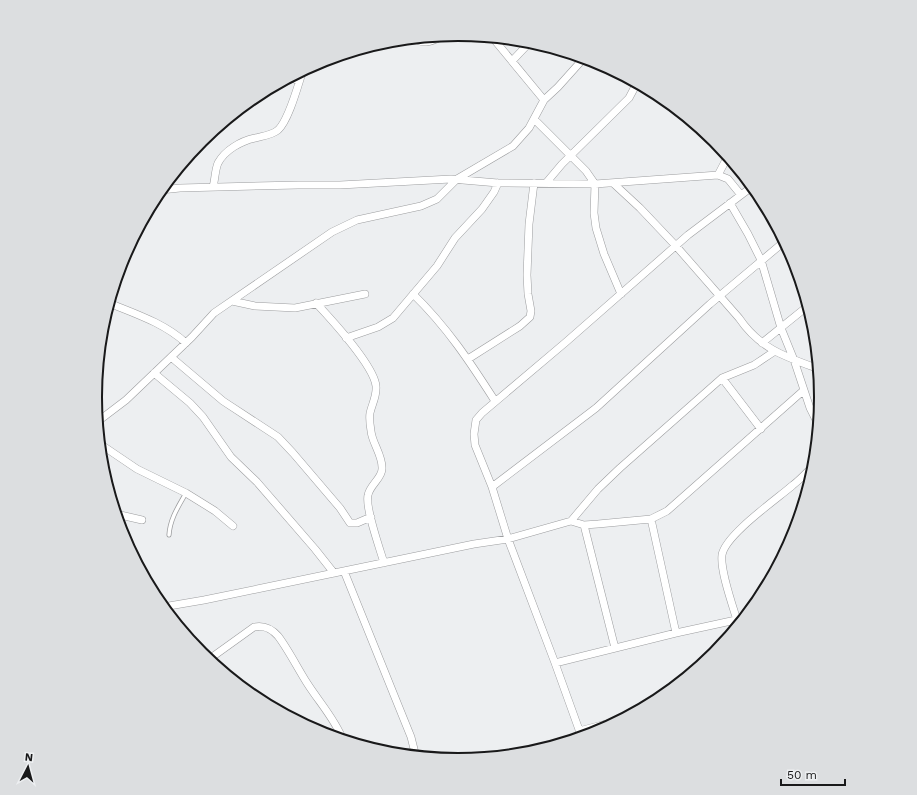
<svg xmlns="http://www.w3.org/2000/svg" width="917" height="795" font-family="'Work Sans',sans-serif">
<rect width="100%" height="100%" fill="#edeff1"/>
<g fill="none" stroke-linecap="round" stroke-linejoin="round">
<defs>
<path id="service" d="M169,535C170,519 178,507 186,493"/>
<path id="minor" d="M492,37L544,100
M415,38C423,46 434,40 443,36
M512,61L531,41
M292,77L299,82
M534,119L586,171L595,184L594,213L596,228L604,254L621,294
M718,175L728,156
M546,183L562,164L629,98L637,83
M613,183L640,208L676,246L739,318C760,349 786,357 819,369
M213,187C215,180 215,170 218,163C225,150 241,141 255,138C263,136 272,135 278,130C289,120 298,85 303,70
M161,190L180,188L298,185H340L451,179L498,183L595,184L718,175L728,179L741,195
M413,294C447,327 470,362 495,401
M232,301L255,306L295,308L365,294
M109,303C136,314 164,323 186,343
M316,303C331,319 374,366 376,386C377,396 372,404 370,413C369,419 370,425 371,431C372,443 383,456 382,469C382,478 370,485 368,495C365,508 380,549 384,563
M346,338L378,327L393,318L437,266L455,238L482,209L494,192L498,183
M762,343L809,305
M171,357L223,401L278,437L293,453L340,508L350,523H357L371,517
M468,359L520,326L530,317L531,311L528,294L527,275L529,224L534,183
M154,373L190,403L203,417L231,457L257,482L315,549L334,573
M722,378L761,429
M804,390L810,408L819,426
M97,422L126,400L192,337L214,313L332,232L357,220L421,206L437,199L457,179L513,146L529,128L544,100L558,87L584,58
M100,444L137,469L186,493L215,511L233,526
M492,487L596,408L710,304L785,241
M116,514L142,520
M651,519L676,633
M571,521L598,489L620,468L722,378L754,365L775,351
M584,525L615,648
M344,571L394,695L411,737L416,757
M163,607L204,600L474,544L508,539L571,521L584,525L598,524L651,519L667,511L804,390L794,360L781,328L761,260L748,234L730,203
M737,620C732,604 720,570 722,555C725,535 777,499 793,485C801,479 808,471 815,464
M208,660L254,627C264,625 271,628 278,636C288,649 298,669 307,683C319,702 335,719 343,740
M555,663L676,633L745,618
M579,731L625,719
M582,738L555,663L508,539L492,487L475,445L474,434L476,420L482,413L566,342L688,235L753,186"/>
</defs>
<use href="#service" stroke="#9c9d9f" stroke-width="5"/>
<use href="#minor" stroke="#9c9d9f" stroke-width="8"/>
<use href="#service" stroke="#fff" stroke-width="3.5"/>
<use href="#minor" stroke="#fff" stroke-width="7"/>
</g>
<path d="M0 0H917V795H0ZM102 397a356 356 0 1 1 712 0a356 356 0 1 1-712 0Z" fill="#dcdee0" fill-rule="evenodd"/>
<path fill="none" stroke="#19191a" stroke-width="2" d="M102 397a356 356 0 1 1 712 0a356 356 0 1 1-712 0Z"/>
<g transform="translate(28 767) rotate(6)" stroke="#edeff1" stroke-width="3" paint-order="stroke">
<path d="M0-3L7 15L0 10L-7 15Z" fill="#19191a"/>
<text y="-6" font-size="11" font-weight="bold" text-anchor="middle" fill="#19191a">N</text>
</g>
<path d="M781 779v6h64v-6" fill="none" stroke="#19191a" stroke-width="2"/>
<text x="787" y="779" font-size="12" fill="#19191a" stroke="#edeff1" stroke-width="3" paint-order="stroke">50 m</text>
</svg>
